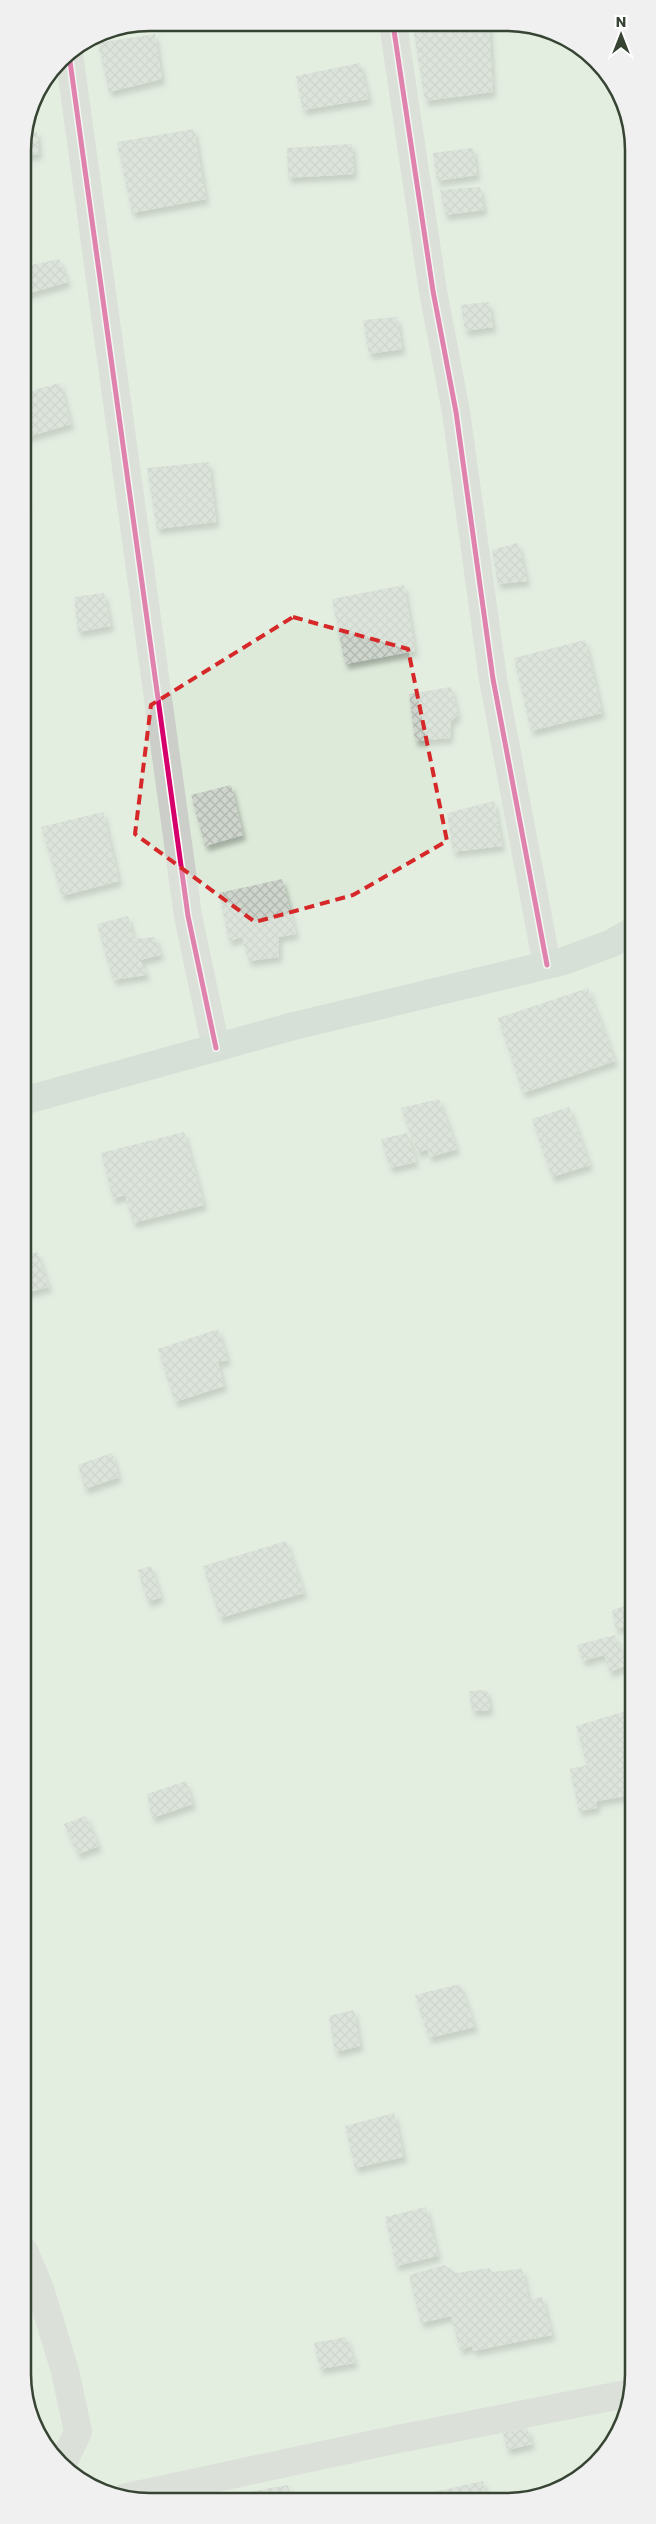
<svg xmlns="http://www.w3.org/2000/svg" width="656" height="2524" font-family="Poppins,sans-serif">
<defs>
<pattern id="building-cross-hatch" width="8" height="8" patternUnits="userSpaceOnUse" patternTransform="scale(1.25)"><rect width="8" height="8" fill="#ced5cc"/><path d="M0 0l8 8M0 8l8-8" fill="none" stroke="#b2b8b0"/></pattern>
<filter id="shadow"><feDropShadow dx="3" dy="5.5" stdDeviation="2.5" flood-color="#0004"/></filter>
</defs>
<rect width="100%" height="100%" fill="#e8eee6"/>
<path fill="#ddeada" d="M150,23L531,25L596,60L620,94L632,133L633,2382L624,2423L602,2458L570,2485L523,2500L125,2499L60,2464L36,2431L24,2391L23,142L32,101L60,60L101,32Z"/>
<path fill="url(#building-cross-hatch)" filter="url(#shadow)" d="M471,25H489L493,92L425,101L414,33Z
M155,34L162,79L109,92L98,43Z
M360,63L369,99L303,110L296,76Z
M194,129L206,199L132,213L117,142Z
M37,131L39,154L23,156L25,133Z
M352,144L354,174L288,178L287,148Z
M473,148L477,175L437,181L433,153Z
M480,187L484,210L445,215L440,190Z
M59,259L68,282L23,295V267Z
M489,302L493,327L465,331L461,305Z
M397,317L402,349L369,354L363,320Z
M60,383L71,424L27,437L23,421V393Z
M209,462L216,522L157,529L147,468Z
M518,543L527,581L498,584L492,550Z
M404,585L415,651L345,664L332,599Z
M104,593L111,626L78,632L74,597Z
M585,640L602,713L531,731L514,658Z
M451,687L458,715L451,721L450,738L415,741L409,694Z
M231,785L243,835L205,846L191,795Z
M494,801L502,846L453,852L447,813Z
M103,812L119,881L62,896L41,827Z
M282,879L296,934L279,937V957L249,961L242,937L229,941L219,893Z
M128,916L134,939L155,937L161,955L140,960L147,975L113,980L97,924Z
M588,988L615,1061L523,1093L498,1018Z
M439,1099L457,1149L430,1157L427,1149L418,1153L401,1108Z
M569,1107L590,1165L552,1177L532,1119Z
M184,1132L204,1205L133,1223L125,1195L113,1199L101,1153Z
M407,1133L416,1162L390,1168L381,1139Z
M37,1252L49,1287L25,1293L23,1257Z
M218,1329L228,1360L218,1362L224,1386L175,1402L158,1349Z
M112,1453L119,1477L85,1489L78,1465Z
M286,1541L304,1593L220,1618L203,1566Z
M151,1566L161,1597L148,1602L138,1570Z
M633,1604V1625L616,1629L612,1610Z
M615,1635L627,1665L610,1672L604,1655L583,1661L577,1645Z
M487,1690L490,1710L472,1711L469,1691Z
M633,1709V1795L597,1801V1808L579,1811L570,1769L587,1765L576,1726Z
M186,1781L193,1804L152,1818L147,1794Z
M86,1816L99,1846L78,1854L64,1824Z
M460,1984L475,2027L429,2038L415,1995Z
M354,2010L360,2046L335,2052L329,2016Z
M394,2113L404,2157L355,2168L345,2126Z
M426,2207L438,2256L396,2266L385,2217Z
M444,2265L457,2273L489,2268L492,2272L522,2269L529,2300L542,2297L552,2335L473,2351L472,2346L460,2350L451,2316L421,2323L409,2275Z
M346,2337L355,2363L320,2369L314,2343Z
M527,2428L532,2444L507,2450L503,2433Z
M483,2481L487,2500H435L434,2492Z
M288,2485L292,2500L239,2499L238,2494Z"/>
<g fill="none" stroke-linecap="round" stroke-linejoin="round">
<path stroke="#cccec9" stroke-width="28" d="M393,24L433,291L456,412L493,679L547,965
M69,54L188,916L216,1048
M24,2251L40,2289L65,2371L78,2432L62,2465
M123,2498L393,2440L631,2393"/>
<path stroke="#c4cec3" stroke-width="28" d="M23,1101L294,1026L564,961L612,943L633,931"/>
<defs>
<path id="cycleway" d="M393,24L433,291L456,412L493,679L547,965
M69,54L188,916L216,1048"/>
</defs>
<use href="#cycleway" stroke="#fff" stroke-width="8"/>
<use href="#cycleway" stroke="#d6006c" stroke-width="5"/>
</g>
<path d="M0 0H656V2524H0ZM293,617L408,649L447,841L353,895L255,922L135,834L151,705Z" fill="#e8eee6" fill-opacity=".55" fill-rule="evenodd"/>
<path fill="none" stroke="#d62828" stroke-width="4" stroke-dasharray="10 6" stroke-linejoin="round" d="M293,617L408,649L447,841L353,895L255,922L135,834L151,705Z"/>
<path d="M0 0H656V2524H0ZM150 31H506A119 119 0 0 1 625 150V2374A119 119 0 0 1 506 2493H150A119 119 0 0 1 31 2374V150A119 119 0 0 1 150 31Z" fill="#eff0ef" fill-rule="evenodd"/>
<path fill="none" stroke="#374434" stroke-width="2.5" d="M150 31H506A119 119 0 0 1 625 150V2374A119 119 0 0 1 506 2493H150A119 119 0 0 1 31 2374V150A119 119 0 0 1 150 31Z"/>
<g transform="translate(621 35)" stroke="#ffffff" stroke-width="4" paint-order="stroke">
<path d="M0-4L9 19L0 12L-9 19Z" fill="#374434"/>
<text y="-8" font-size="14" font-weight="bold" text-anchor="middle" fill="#374434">N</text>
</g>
</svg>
